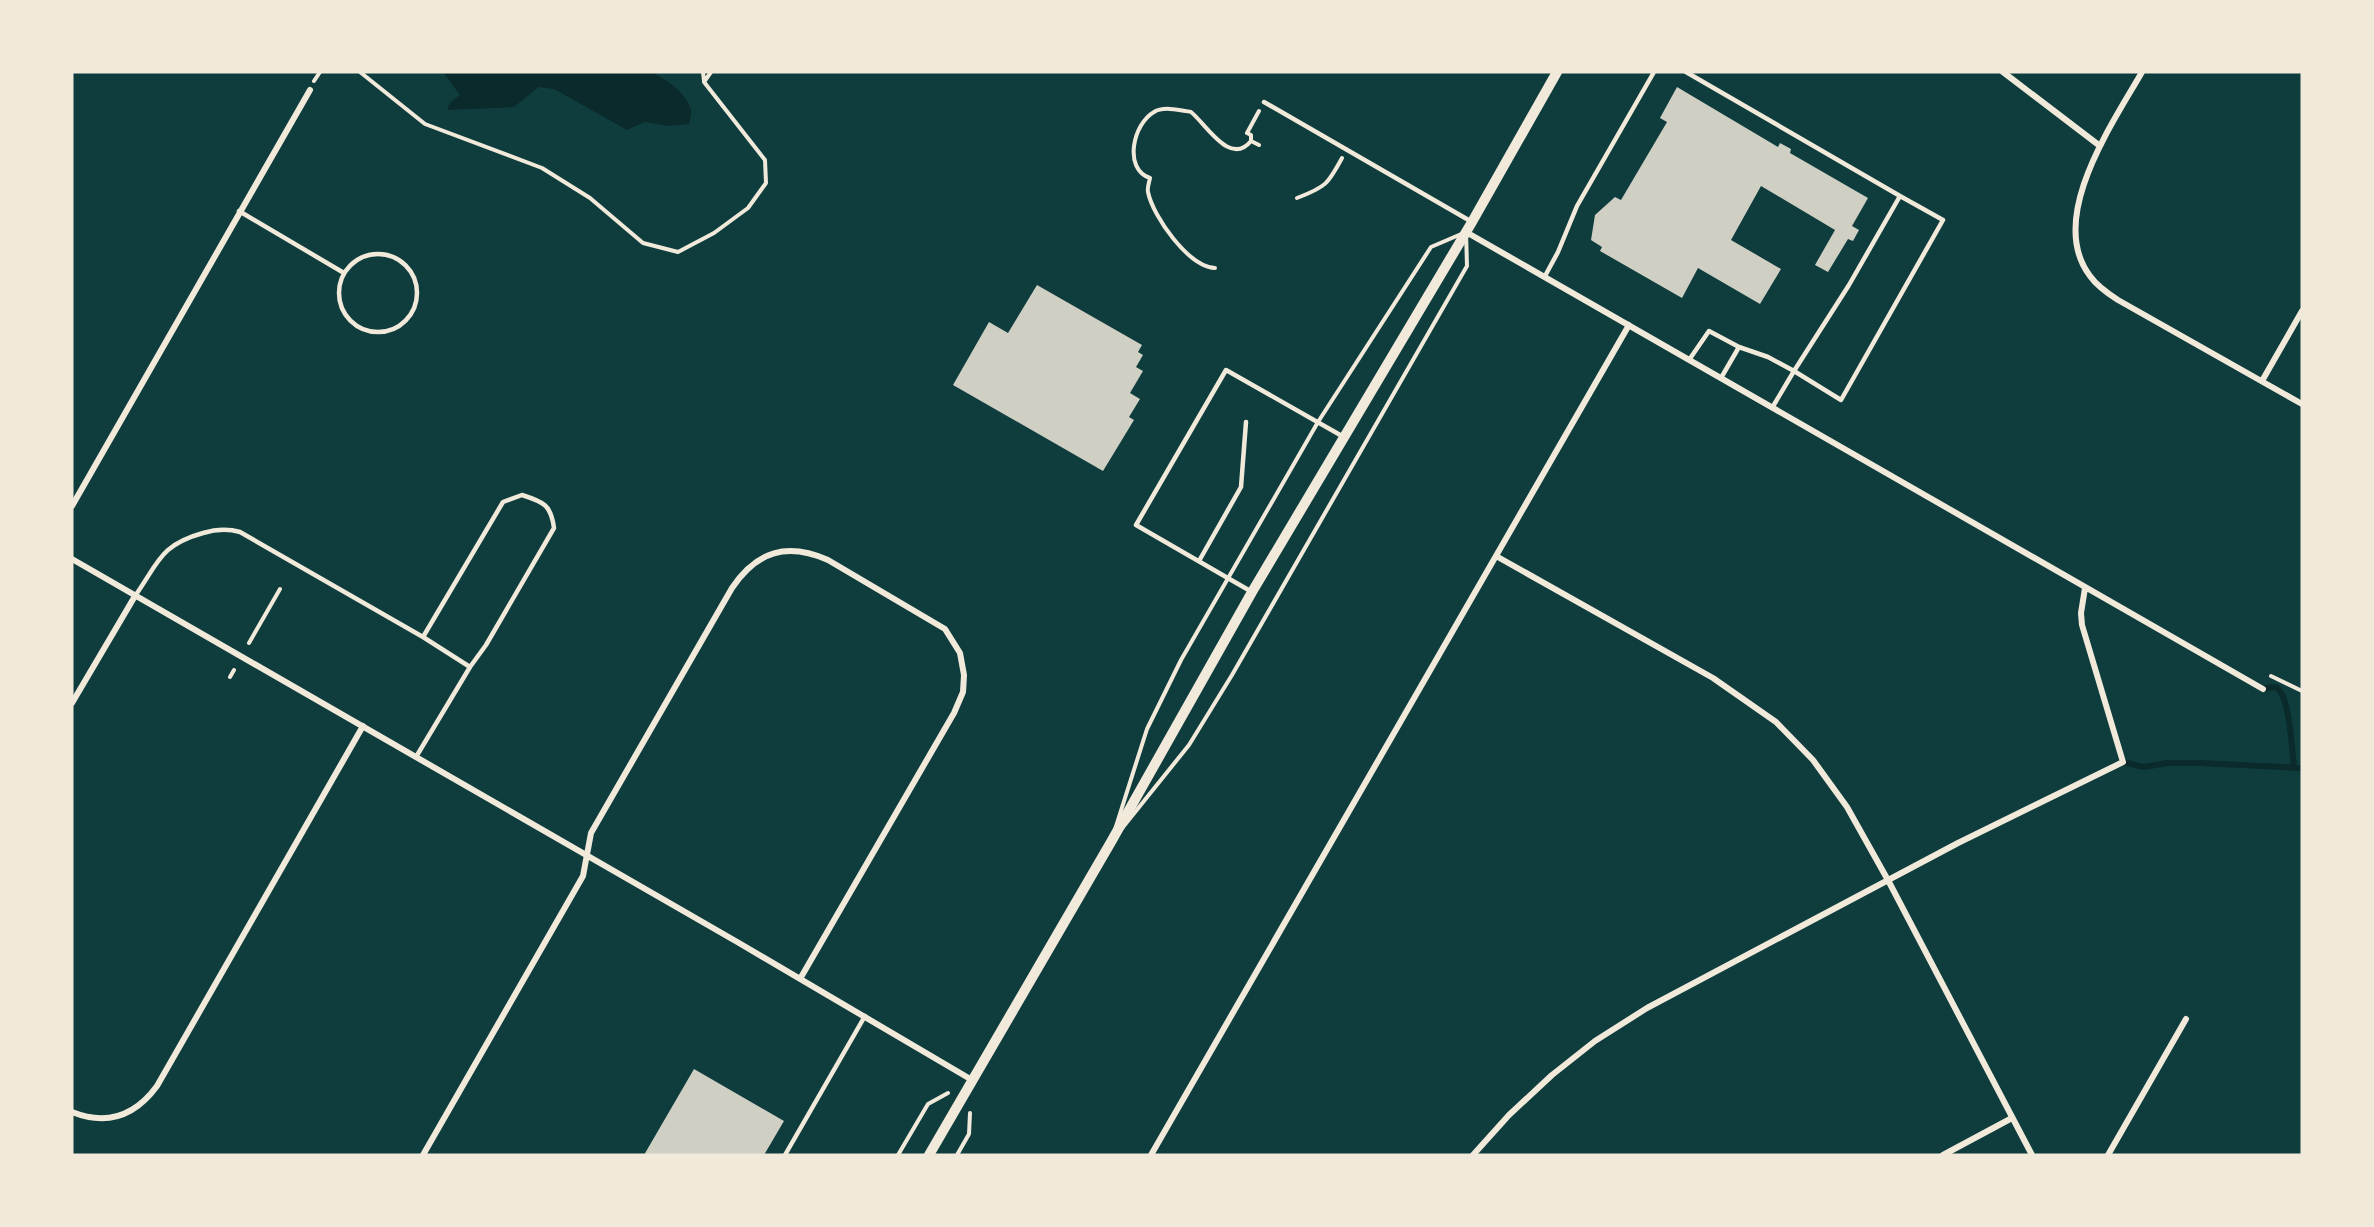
<svg xmlns="http://www.w3.org/2000/svg" width="2374" height="1227" font-family="Rubik,sans-serif">
<rect width="100%" height="100%" fill="#0f3d3e"/>
<path fill="#0a2a2b" d="M443,72H651C666,79 687,93 691,110C692,114 690,120 689,124L669,126L645,122L627,130L554,89L539,87L514,107L447,110L450,103L460,95Z"/>
<g fill="none" stroke-linecap="round" stroke-linejoin="round">
<path stroke="#0a2a2b" stroke-width="6" d="M2263,689C2268,688 2273,686 2277,688C2290,697 2292,752 2294,768
M2123,762L2143,767L2168,763H2200L2302,768"/>
</g>
<path fill="#cfcfc3" d="M1677,87L1778,147L1780,143L1791,149L1790,153L1868,198L1852,226L1859,230L1853,241L1848,239L1828,272L1815,265L1835,230L1761,186L1731,240L1781,269L1760,304L1698,268L1682,298L1600,251L1602,247L1591,240L1595,215L1615,197L1621,200L1667,122L1660,118Z
M1037,285L1142,345L1138,352L1143,355L1136,367L1143,371L1130,393L1140,399L1129,417L1134,420L1103,471L953,385L989,322L1008,333Z
M694,1069L784,1121L764,1155H644Z"/>
<g fill="none" stroke-linecap="round" stroke-linejoin="round">
<path stroke="#f1e9da" stroke-width="4" d="M360,72L425,124L542,168L590,198L643,243L678,252L714,233L748,208L766,183L765,160L704,82L711,72
M703,72L704,81
M314,81L320,72
M1251,141V135L1247,133L1259,111
M1297,198C1326,187 1328,184 1342,158
M1466,232L1467,266L1232,675L1189,745L1111,842L1147,729L1181,660L1318,422L1431,247Z
M1215,268C1189,267 1153,217 1148,192C1147,188 1149,183 1150,178C1123,169 1133,124 1154,112C1163,106 1180,110 1191,112C1206,124 1230,167 1251,141L1259,145
M249,643L280,589
M2271,676L2302,691
M230,677L234,670
M898,1155L928,1104L948,1093
M957,1155L969,1134L970,1113"/>
<path stroke="#f1e9da" stroke-width="4.5" d="M1686,72L1900,196
M1264,102L1472,222
M239,211L344,273
M339 293a39 39 0 1 1 78 0a39 39 0 1 1-78 0Z
M1545,276L1558,252L1577,206L1654,72
M1739,347L1768,357L1794,371L1849,285L1900,196L1943,220L1841,400L1794,371L1772,408
M1689,360L1709,331L1739,347L1721,378
M1199,561L1241,487L1246,422
M1252,592L1136,525L1226,370L1342,436
M135,596C159,562 160,545 203,533C216,529 227,528 240,532L423,637L470,667L416,757
M423,637L503,502L522,495C544,502 551,505 554,528L486,645L470,667
M785,1155L865,1016"/>
<path stroke="#f1e9da" stroke-width="6" d="M2003,72L2100,146
M2142,72C2113,123 2046,218 2090,276C2097,286 2107,293 2118,300L2302,404
M1466,232L2263,689
M2262,381L2302,311
M72,506L310,90
M1496,556L1713,678L1776,722L1813,760L1847,807L1889,882L2032,1155
M72,559L739,943L972,1080
M72,703L135,596
M72,1112C107,1126 135,1116 157,1086L363,726
M423,1155L583,876L591,833L732,588C757,551 787,542 828,560L945,629L960,653L964,675L963,692L954,713L800,979
M1151,1155L1629,325
M1473,1155L1509,1115L1552,1075L1595,1041L1647,1008L1958,843L2123,762L2082,625L2081,613L2085,588
M1943,1155L2012,1118
M2108,1155L2186,1019"/>
<path stroke="#f1e9da" stroke-width="10" d="M929,1155L1111,842L1252,592L1472,222L1557,72"/>
</g>
<rect width="2374" height="1227" fill="none" stroke="#f1e9da" stroke-width="147"/>
</svg>
